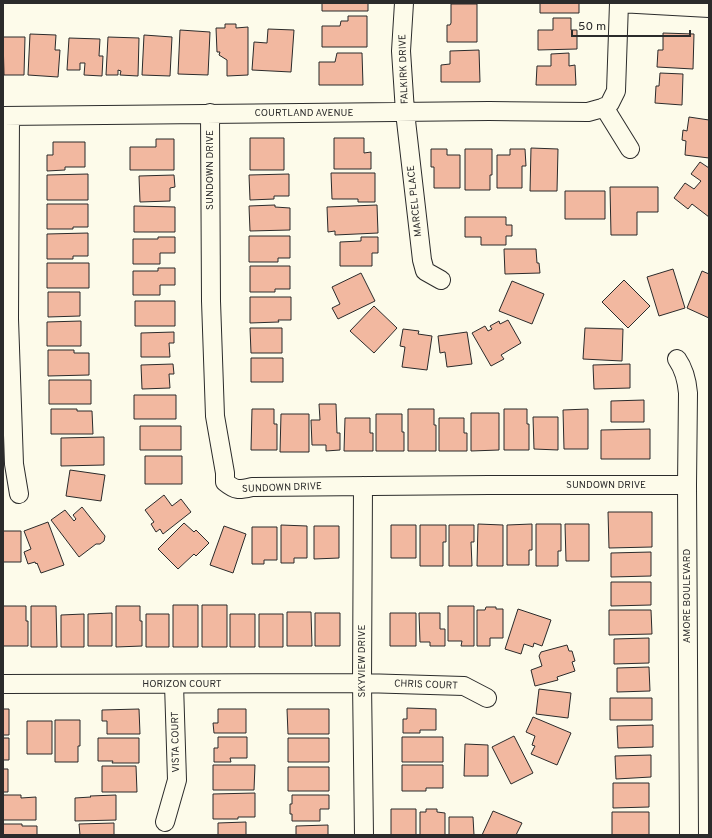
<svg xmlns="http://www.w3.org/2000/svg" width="712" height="838" font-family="Overpass,sans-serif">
<rect width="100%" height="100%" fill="#fdfbea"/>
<path fill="#f2b8a0" stroke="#2b2b2b" d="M322,3H368V11H322Z
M540,3H579V13H540Z
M451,4H477V42H447V25H450L451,23Z
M348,16H367V47H322V26H340L341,21H348Z
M553,18H571V30H577V49L538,50V30H553Z
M225,24H236V28L248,27V75L227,76V60L219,55L220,52H217L216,28H225Z
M268,29L294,30L291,72L252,70L254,42L267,43Z
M180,30L210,32L208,75L178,74Z
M663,33L694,34L693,69L657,67L658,50H663Z
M30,34L56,35L55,50H60L58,77L28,75Z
M144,35L172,37L170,76L142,75Z
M3,37H25L24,75H4Z
M108,37L139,38L138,76L120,75L121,71L118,70V75H106Z
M69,38L100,39L99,56H103L102,76L84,75L85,63H80V70H67Z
M479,50L480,82H441V65L450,64V51Z
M337,53H362L363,85H319V62H335Z
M569,53V66L575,65L576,85H536L537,66H551V54Z
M660,73L683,74L682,105L655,103L656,86H659Z
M689,117L709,120V158L685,155L686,141L682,140L683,130L687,131Z
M250,138H284V170H250Z
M334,138H364V153L371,152V169H334Z
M156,139H174V170H130V147H156Z
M53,142H85V167H65V170L47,171V155H53Z
M531,148L558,149L557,191H530Z
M431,149H447V155H460V188H434V167H431Z
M465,149H492V175H490V190H465Z
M510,149H525L526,166H522V188H497V155H510Z
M700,162L709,168V217L692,204L688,209L674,198L685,183L694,189L701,181L691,174Z
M331,173H375V202H358V199H332Z
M88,174V200H47V175Z
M289,174V196H274V199L250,200L249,175Z
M174,175L175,187L170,188V201L140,202L139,176Z
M610,187H658V212H637V235H611Z
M565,191H605V219H565Z
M47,204H88V227H73V229H47Z
M275,205V207L290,208V230L250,231L249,206Z
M377,205L378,233L335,235V231L328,232L327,207Z
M134,206L175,207V232H134Z
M465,217H506V225H512V236H506V245H481V237H465Z
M88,233V256H73V259H47V234Z
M249,236H290V258H278V262H249Z
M158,237H175V253H160V264H133V239H158Z
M361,237H378V253H372V266H340V242L361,241Z
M504,249H536L537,263H539L540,273L505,274Z
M47,263H89V288H47Z
M250,266H290V289H275V292H250Z
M158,268H175V285H160V295H133V271H158Z
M673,269L685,308L659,316L647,277Z
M702,271L709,274V318L687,308Z
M361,273L375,301L338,319L332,308L340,304L332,287Z
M624,280L650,306L628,328L602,302Z
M512,281L544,294L532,324L499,311Z
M48,292H80V316L48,317Z
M250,297H291V320H278L279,322L250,323Z
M135,301H175V326H135Z
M374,306L397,328L374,353L350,331Z
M508,320L521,343L501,355L504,359L491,366L472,333L485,326L488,331L492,329L490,326L499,321L500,324Z
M81,321V346H47V322Z
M250,328H282V353H251Z
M585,328L623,329L622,361L583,359Z
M403,329L419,331L418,334L432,336L427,370L402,367L405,347L400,346Z
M174,332V343H169L170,357H141V333Z
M467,332L472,364L447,367L445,352L440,353L438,336Z
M48,350H74V353H89V375L48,376Z
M251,358H283V382H251Z
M173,364L174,374H169L170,388L142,389L141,365Z
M630,364V388L594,389L593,365Z
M49,380H91V404H49Z
M134,395H176V419H134Z
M644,400V422H611V401Z
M319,404H336L337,433H340V450L326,451V445H312L311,420H320Z
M51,409H77V411H92L93,434H51Z
M252,409H274V424H277V450H251Z
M408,409H434V425H436V451H408Z
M504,409H527V424H529V450H504Z
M588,409V449H564L563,410Z
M471,413H499V450L471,451Z
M281,414H309V452H280Z
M376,414H402V432H404V451H376Z
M533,417H558V450L534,449Z
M345,418H370V433H373V451H344Z
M439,418H464V433H467V451H439Z
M140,426H181V450H140Z
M650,429V459H601V430Z
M104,437V465L61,466V438Z
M145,456H182V484H145Z
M70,470L105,475L101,501L66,496Z
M164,495L172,506L181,499L191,512L163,534L160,529L156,532L151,524L154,522L145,510Z
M82,507L105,536L104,541L100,544H96L79,557L51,520L65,510L74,521L76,519L73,515Z
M608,512H652V547L609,548Z
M48,522L64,565L41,573L37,563L36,564L35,562L28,564L24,552L31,549L24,531Z
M184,523L194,532L196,530L209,543L196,556L194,554L178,569L158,549Z
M478,524L503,525V566H477Z
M532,524V550H529V565H507V525Z
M536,524H561V551H558V566H536Z
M565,524H589V561H566Z
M281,525L307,526V558H294V563H281Z
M391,525H416V558H391Z
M420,525H446V542H443V566H420Z
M449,525H474V542H471L472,566H449Z
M224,526L246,534L233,573L210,565Z
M314,526H339V558L314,559Z
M252,527H277V560H264V564H252Z
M3,531H21V562H3Z
M651,552V576L611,577V553Z
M611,582H651V605L611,606Z
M173,605H198V647H173Z
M202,605H227V647H202Z
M3,606H26V621H28V646H3Z
M31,606H56L57,647H31Z
M116,606H140V621H142V646L116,647Z
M448,606H474V646H461L462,641H448Z
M486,607H496V609H503V638H490V646H477V610H485Z
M518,609L551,620L542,646L534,643L533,647L524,644L521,654L505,649Z
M609,610H651L652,634L609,635Z
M287,612H311L312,646H287Z
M112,613V646H88V614Z
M315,613H340V646H315Z
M390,613H416V646H390Z
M419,613H440V629H445V646H430V642H420Z
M84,614V647H61V615Z
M146,614H169V647H146Z
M230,614H255V647H230Z
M259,614H283V647H259Z
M649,638V663L614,664V639Z
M567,645L569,651H572L575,661L572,662L575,671L557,677L558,680L535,686L531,670L542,666L539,656L541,652Z
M649,667L650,691L617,692V668Z
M539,689L571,693L568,718L536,714Z
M610,698H652V720H610Z
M407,708L436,709V730H420V733H403V719H407Z
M3,709H9V735H3Z
M139,709L140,734H107V721H102V710Z
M218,709H246V733H214L213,723H218Z
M287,709H329V734H288Z
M533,717L571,733L557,765L531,754L535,746L532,745L535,736L526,732Z
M55,720H80V746H78V762H55Z
M27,721H52V754H27Z
M653,725V747L618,748L617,726Z
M514,736L533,773L511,784L492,747Z
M218,737H247V758H230L231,762H214V748H218Z
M402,737H443V762H402Z
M3,738H9V760H3Z
M98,738H139V763H112L113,761H98Z
M288,738H329V762H288Z
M465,744L488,745V776H464Z
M651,755V777L616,779L615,756Z
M213,765H255L254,790H213Z
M402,765H443V788H426V791H402Z
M102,766H136L137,792H102Z
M288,767H329V791H288Z
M3,769H8V792H3Z
M613,783H649V807L613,808Z
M255,793V817H238V819H213V794Z
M3,795H21V798L36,797V820H3Z
M116,795V820L75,821V798L91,797L90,796Z
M292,795H329V809H320V821H292V814H290V804H292Z
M391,809H416V835H391Z
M426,809H437V812L445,813V835H420V812H426Z
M493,811L522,823L516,835H482Z
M612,812H649V835H612Z
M449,817H473L474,835H449Z
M246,822V835H218V823Z
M114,823V835H80L79,824Z
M3,824H22V826H37V835H3Z
M328,825V835H296V826Z"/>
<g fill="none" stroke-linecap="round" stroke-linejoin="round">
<defs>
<path id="minor" d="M404,3L401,51L405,112L422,260L425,271L441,280
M619,3L709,8
M604,107L630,149
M210,113L211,301L215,416L225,473V482C236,491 239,490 252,487L489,485H687
M3,116L489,111L588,112L606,107L610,103L616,91L619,3
M10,116L9,319L14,464L19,494
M677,359C684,369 687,381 688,393L687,485L689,835
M363,486L362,683L364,835
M3,684L362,683L464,686L487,698
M165,822L177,780L174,684"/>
</defs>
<use href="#minor" stroke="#2b2b2b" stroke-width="20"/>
<use href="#minor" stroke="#fdfbea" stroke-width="18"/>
</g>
<g text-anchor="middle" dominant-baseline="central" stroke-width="3" stroke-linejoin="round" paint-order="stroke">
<g font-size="10" fill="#2b2b2b" stroke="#fdfbea">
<text transform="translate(404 69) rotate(-92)">FALKIRK DRIVE</text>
<text x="304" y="113">COURTLAND AVENUE</text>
<text transform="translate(210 170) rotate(-90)">SUNDOWN DRIVE</text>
<text transform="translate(415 201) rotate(-96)">MARCEL PLACE</text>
<text x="606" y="485">SUNDOWN DRIVE</text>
<text transform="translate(282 488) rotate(-2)">SUNDOWN DRIVE</text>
<text transform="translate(687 596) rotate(-90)">AMORE BOULEVARD</text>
<text transform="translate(362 661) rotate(-90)">SKYVIEW DRIVE</text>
<text x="182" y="684">HORIZON COURT</text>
<text transform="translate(426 685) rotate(2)">CHRIS COURT</text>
<text transform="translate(176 742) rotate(-91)">VISTA COURT</text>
</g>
</g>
<rect width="712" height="838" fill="none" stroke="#2b2b2b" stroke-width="8"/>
<path d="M572 30v6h118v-6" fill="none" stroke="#2b2b2b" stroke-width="2"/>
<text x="578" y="30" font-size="12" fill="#2b2b2b" stroke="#fdfbea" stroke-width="3" paint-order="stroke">50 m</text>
</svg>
